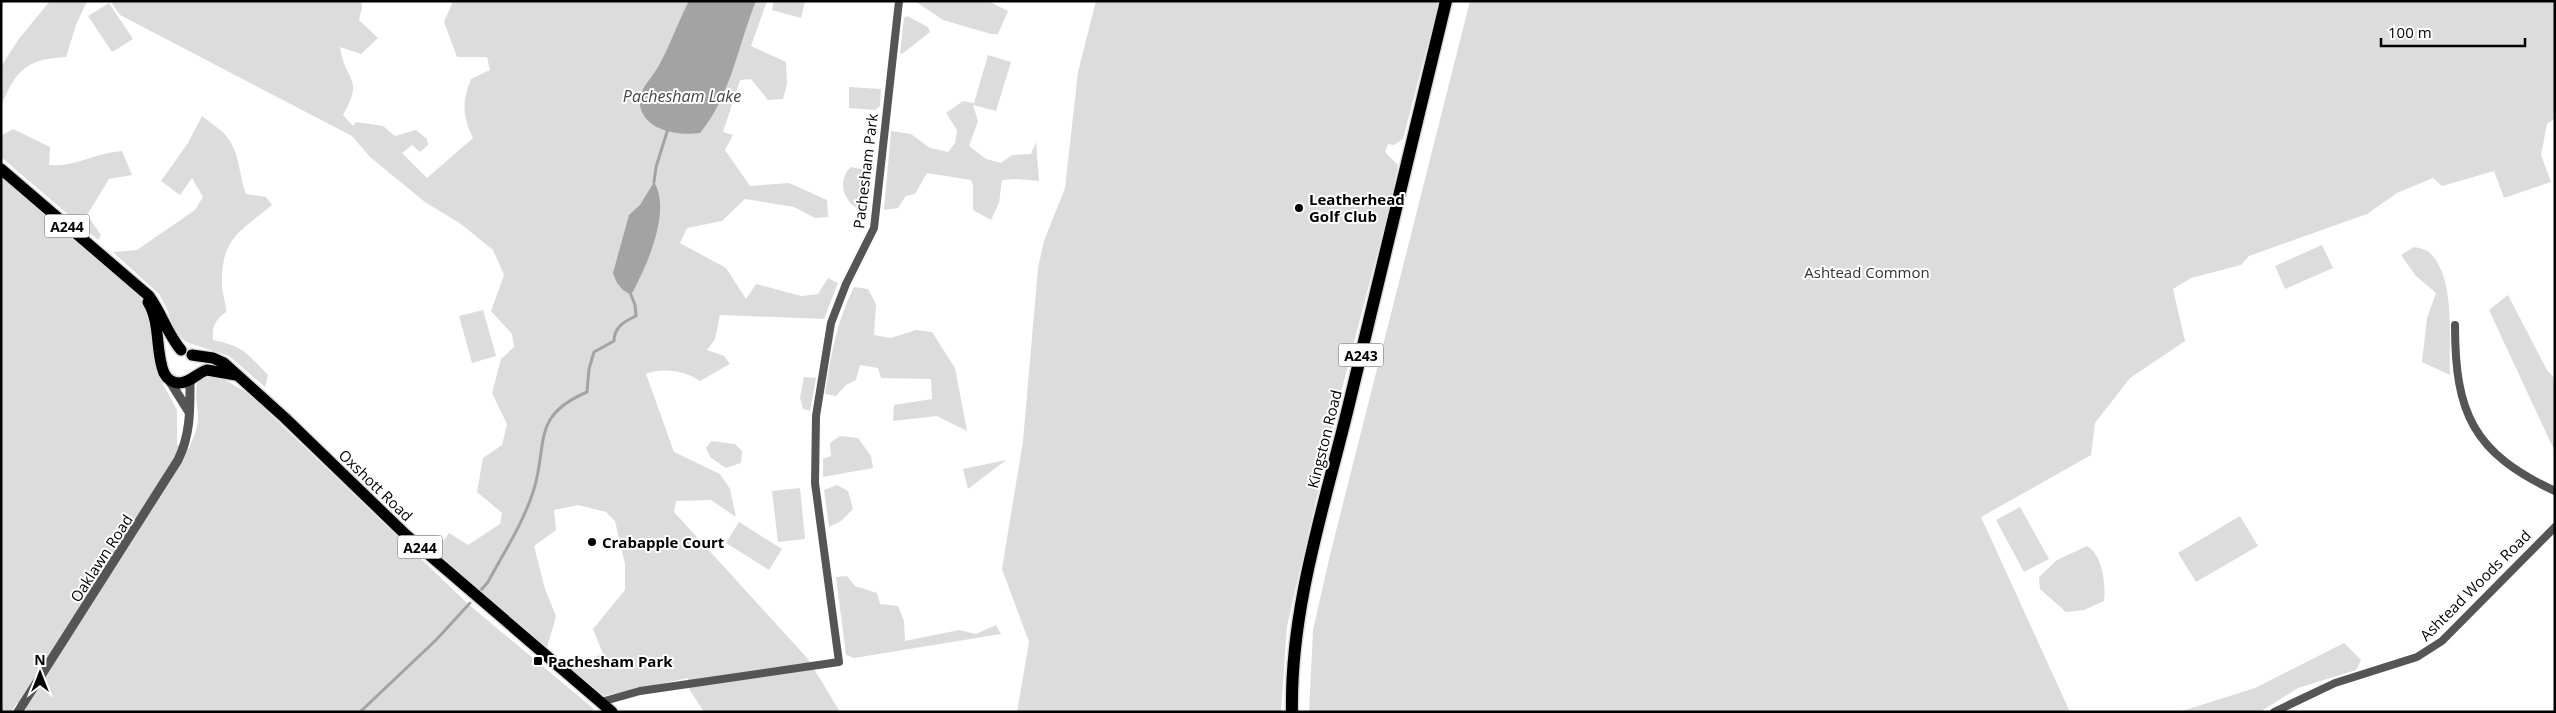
<svg xmlns="http://www.w3.org/2000/svg" width="2556" height="713" font-family="'Open Sans',sans-serif">
<rect width="100%" height="100%" fill="#fff"/>
<path fill="#dcdcdc" d="M50,1H87L76,25L66,57C26,59 16,70 1,106V67L18,40Z
M110,1H361L362,8L359,20L378,38L361,54L340,47C345,83 365,76 343,115L353,126L356,122L383,126L395,136L416,130L427,139L428,145L420,152L412,145L402,153L427,178L473,138C462,114 462,103 471,79L490,70L487,57H457L444,22L453,1H767L751,46L786,62L787,84L783,99L768,100L751,79L740,80L723,132L733,135L725,150L750,186L789,183L827,200L828,217L815,218L794,207L745,199L722,221L687,228L680,243L726,268L746,299L756,284L801,296L818,294L828,278L838,283L824,319L720,315L715,339L707,350L724,356L730,364L700,381C686,371 662,367 646,374L674,452L720,474L730,489L736,517L711,500L676,501L674,512L808,659L840,712H704L689,689L688,678L604,696L568,666L603,654L593,629L625,590V564L615,521L606,512L578,505L554,510L556,530L534,546L545,589L556,616L547,648L435,553L449,533L468,545L500,524L502,513L477,492L483,458L502,445L507,424L492,393L501,359L514,347L512,334L491,311L504,275L493,250L461,224L425,202L370,157L352,136L120,15Z
M774,1H805L801,18L772,10Z
M915,1H988L1008,11L998,34H991L943,20Z
M1096,1H1439L1403,139L1394,145L1388,144L1385,152L1398,165L1393,193L1340,396L1287,626L1281,712H1017L1029,642L1002,569L1023,441L1038,268L1044,241L1065,188L1078,72Z
M1470,1H2555V118L2547,124L2541,155L2551,182L2504,198L2494,171L2442,186L2433,178L2397,193L2367,214L2249,256L2241,265L2191,278L2173,289L2185,341L2130,378L2095,423L2091,455L1981,517L2070,712H1309L1313,630L1330,555Z
M109,3L133,39L112,52L88,16Z
M907,16L928,27L930,32L902,54L900,53L904,18Z
M988,55L1011,62L996,111L973,105L978,121L969,146L986,159L1001,163L1012,155L1031,154L1036,142L1039,181L1016,179L1002,180L999,203L991,220L973,210V186L971,180L927,173L915,194L906,196L898,208L884,210L891,131L911,134L930,148L948,152L955,143L957,130L946,113L963,101L974,103Z
M849,87L881,89L880,106L875,110L849,108Z
M202,116C210,123 221,129 227,137C240,153 239,176 246,194L266,197L272,205C239,232 221,238 222,285C222,294 226,302 226,312C215,320 212,326 213,340C245,347 246,353 268,375L265,387L229,356L186,342L173,330L168,311L159,294L113,252L137,250L195,210L203,197L192,178L180,195L161,181L188,143Z
M13,129L50,147L49,165C74,168 97,152 122,151L132,175L109,179L87,215L101,235L98,240L1,157V136Z
M851,167L871,171L866,211C845,208 835,182 851,167Z
M1,175L104,263L142,299L154,326L160,379L177,410V445L189,448C193,438 199,426 198,416C197,402 195,398 197,383L206,377L223,379L248,393L468,604L594,709L590,712H25L26,709L17,703L11,712H1Z
M2322,245L2333,268L2285,289L2275,266Z
M2414,247C2419,248 2425,249 2429,252C2457,278 2448,340 2450,375L2422,362L2427,318L2436,293L2416,276L2401,255Z
M854,287L868,289L876,304L874,335L891,338L916,330L932,332L955,368L967,431L937,416L893,421L894,405L932,399L931,379L881,378L878,368L860,365L856,380L846,385L836,396L825,394C830,357 837,321 854,287Z
M2508,295L2547,370L2555,379V452L2489,310Z
M483,310L496,356L472,363L459,316Z
M804,377L816,378L810,411L803,409L800,398Z
M840,436L858,438L871,456L873,468L823,477V459L831,456L830,443Z
M711,441L735,444L742,451L741,463L726,468L710,457L706,448Z
M1006,460L968,489L963,469Z
M837,485L848,491L853,509L841,521L829,527L824,490Z
M800,488L805,539L778,542L772,491Z
M2020,507L2049,559L2024,572L1996,520Z
M2240,516L2258,546L2196,582L2178,553Z
M739,522L782,549L769,570L726,543Z
M2087,546C2103,555 2106,585 2104,601L2084,610L2066,612L2040,589L2039,577L2057,560Z
M847,576L855,586L877,593L880,604L898,606L904,621L905,641L959,630L976,634L996,625L1001,634L854,658L846,655L836,577Z
M2344,643L2361,660L2356,670L2298,688L2260,712H2179L2255,688Z"/>
<path fill="#a3a3a3" d="M689,1H756C738,45 731,96 700,133C679,136 644,131 640,105C637,91 652,78 658,67C669,48 678,22 689,1Z
M654,182C672,211 646,268 631,295L623,290L617,283L613,273L629,215L640,205Z"/>
<g fill="none" stroke-linecap="round" stroke-linejoin="round">
<path stroke="#a3a3a3" stroke-width="3" d="M654,182L656,167L667,132
M481,590L488,582C504,552 524,522 534,489C548,443 531,416 587,392L589,369L594,352L614,341C614,327 625,321 636,316L635,305L631,295
M360,712L436,640L470,603"/>
<defs>
<path id="primary" d="M1,169L149,296C162,314 167,333 181,350
M148,302C161,323 155,352 164,373C167,379 173,383 179,383C190,383 197,373 207,370L236,375
M192,355L213,358L224,363L285,418L406,535L612,712"/>
<path id="trunk" d="M1292,712C1290,609 1324,507 1348,408C1381,273 1413,137 1446,1"/>
</defs>
<use href="#primary" stroke="#dbdbdb" stroke-width="14"/>
<use href="#trunk" stroke="#dbdbdb" stroke-width="15"/>
<path stroke="#555" stroke-width="8" d="M2455,325C2455,413 2473,453 2555,491
M601,702L640,691L839,662L815,483L816,416L831,323L846,284L874,228L899,1
M2274,712L2335,683L2417,657L2442,641L2555,527"/>
<path stroke="#555" stroke-width="9" d="M169,380L189,412
M18,712L178,460C191,434 190,408 190,380"/>
<use href="#primary" stroke="#000" stroke-width="11"/>
<use href="#trunk" stroke="#000" stroke-width="12"/>
</g>
<g fill="#000" stroke="#fff" stroke-width="2">
<circle cx="1299" cy="208" r="5"/>
<circle cx="592" cy="542" r="5"/>
<rect x="533" y="656" width="10" height="10" rx="2.5"/>
</g>
<g text-anchor="middle" dominant-baseline="central" stroke-width="4" stroke-linejoin="round" paint-order="stroke">
<g fill="#fff" stroke="#4c4c4c" stroke-width="1">
<rect x="44.5" y="214.5" width="45" height="23" rx="4"/>
<rect x="1338.5" y="343.5" width="45" height="23" rx="4"/>
<rect x="397.5" y="535.5" width="45" height="23" rx="4"/>
</g>
<g font-size="14" font-weight="bold" fill="#000">
<text x="67" y="226">A244</text>
<text x="1361" y="355">A243</text>
<text x="420" y="547">A244</text>
</g>
<g font-size="15" fill="#000" stroke="#fff">
<text transform="translate(865 171) rotate(-83)">Pachesham Park</text>
<text transform="translate(1324 439) rotate(-76)">Kingston Road</text>
<text transform="translate(376 485) rotate(44)">Oxshott Road</text>
<text transform="translate(101 558) rotate(-57)">Oaklawn Road</text>
<text transform="translate(2475 585) rotate(-45)">Ashtead Woods Road</text>
</g>
<g font-size="15" font-weight="bold" fill="#000" stroke="#fff" text-anchor="start">
<text x="1309" y="199">Leatherhead<tspan x="1309" dy="17">Golf Club</tspan></text>
<text x="602" y="542">Crabapple Court</text>
<text x="548" y="661">Pachesham Park</text>
</g>
<g font-size="15" fill="#333" stroke="#fff">
<text x="1867" y="272">Ashtead Common</text>
</g>
<g font-size="16" font-style="italic" fill="#444" stroke="#fff">
<text x="682" y="96">Pachesham Lake</text>
</g>
</g>
<rect width="2556" height="713" fill="none" stroke="#000000" stroke-width="5"/>
<g transform="translate(40 673)" stroke="#ffffff" stroke-width="4" paint-order="stroke">
<path d="M0-4L9 19L0 12L-9 19Z" fill="#000000"/>
<text y="-8" font-size="14" font-weight="bold" text-anchor="middle" fill="#000000">N</text>
</g>
<path d="M2381 38v8h144v-8" fill="none" stroke="#000000" stroke-width="2.5"/>
<text x="2388" y="38" font-size="15" fill="#000000" stroke="#ffffff" stroke-width="4" paint-order="stroke">100 m</text>
</svg>
